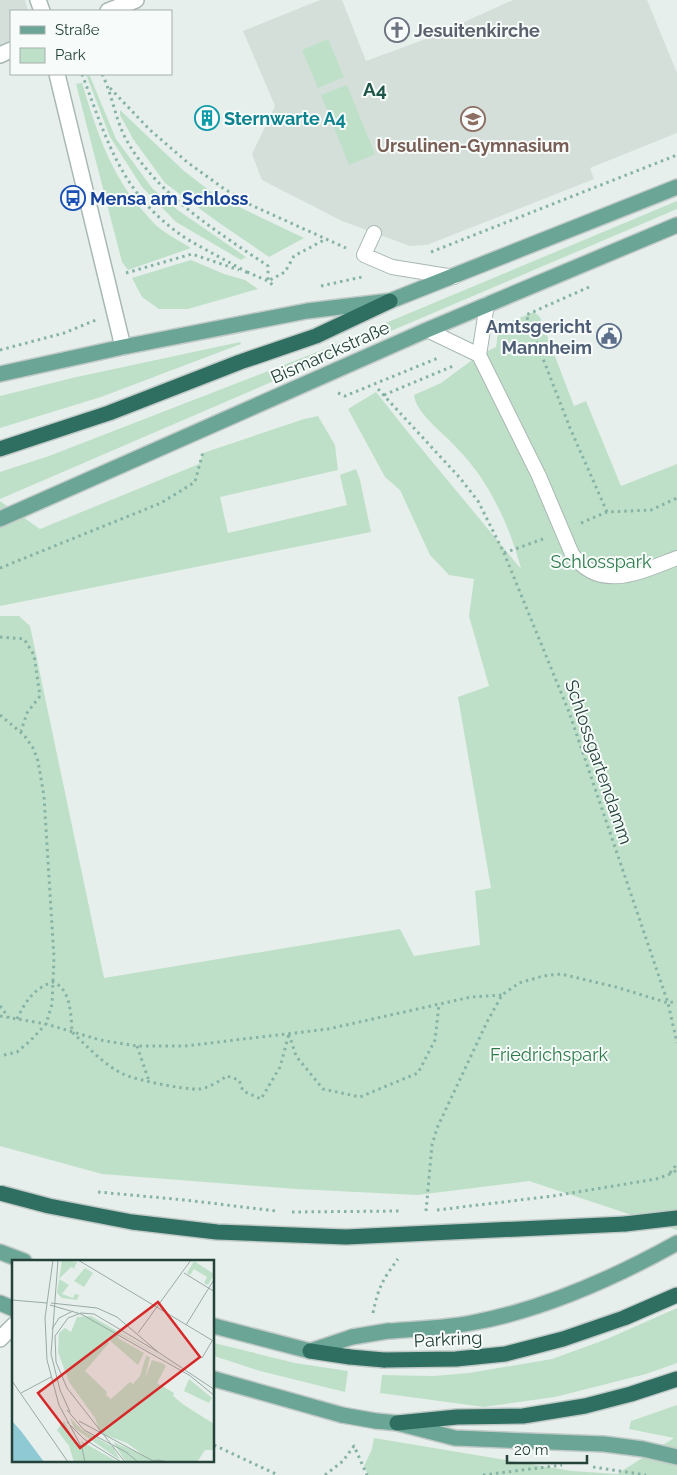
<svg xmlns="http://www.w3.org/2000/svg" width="677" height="1475" font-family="Raleway,sans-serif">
<rect width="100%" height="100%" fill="#e6efeb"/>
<path fill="#d4dfda" d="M0,0H25L28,11H11V40L0,45Z
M320,0H342L366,61L431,37L513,0H647L677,73V133L590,168L594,179L427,245L410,246L342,221L262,180L252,154L275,106L243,31Z"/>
<path fill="#bfe0c8" d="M328,39L344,77L318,88L302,50Z
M86,74H89L116,139L152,188L179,211L246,257L241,260L176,222L142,187L110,137Z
M82,83C96,129 110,174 143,211C148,216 153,223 158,227C168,235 180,241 191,248L128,270L122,262L76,84Z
M347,85L375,154L349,165L321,95Z
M120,110L184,171L218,197L304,238L269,257L215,220L165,183L133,139L120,115Z
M677,201V209L311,365L0,499V472L49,456L307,356Z
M191,260L224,274L245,280L258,289L188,309H159L142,297L132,278Z
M534,312L540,317L574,406L586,401L621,486L677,464V1230L529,1181L417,1195L296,1189L102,1174L0,1146V616H19L30,626L104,978L400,929L414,956L480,945L475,891L491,888L458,697L489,686L469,616L474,579L449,575L430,555L400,490L385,477L348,409L376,392L411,436L521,569C513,536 495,495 474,468C468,460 461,452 454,445C442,432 416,413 414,395L441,383L479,355L496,347L499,326Z
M240,342L241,344L101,397L0,428V396L72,378Z
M318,416L335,445L338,470L220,497L228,533L347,505L340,475L356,469L360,480L371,532L0,606V501L40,529L199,464L203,453L304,419Z
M677,1308V1363L646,1374L555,1397L484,1407L380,1393L382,1375L433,1376L469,1373L552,1359L607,1339Z
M214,1343L295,1363L348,1371L345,1392L260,1371L214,1356Z
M677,1405V1475H368L364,1466L372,1449L374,1438L572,1471L617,1474L674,1438L629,1429L631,1421Z"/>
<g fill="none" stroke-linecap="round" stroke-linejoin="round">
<defs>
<path id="lane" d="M374,233L364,255L392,267L454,277
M487,304L479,355L539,476L572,554C600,593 640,572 677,558
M427,330L479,355"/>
<path id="street" d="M38,0L42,11
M108,11L136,0
M0,55L11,50
M57,74L123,347
M0,1339L14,1325"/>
<path id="primary" d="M0,374L123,347L307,311L390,301L677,187
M0,519L427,330L677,225
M0,1252L24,1261
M0,1303L14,1309
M214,1326L310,1351L352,1337
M388,1331C416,1329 444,1328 471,1323C543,1310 614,1278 677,1243
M214,1379L342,1415
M376,1421L397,1423L455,1438L604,1444L643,1449L677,1457"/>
<path id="highway" d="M0,449L109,413L240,362L316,336L390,301
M625,1224L677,1218
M310,1351L350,1357
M384,1360L456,1359L505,1354L563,1339L624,1318L677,1295
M397,1423L457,1417L523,1416L585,1406L631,1394L677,1379"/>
</defs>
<use href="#lane" stroke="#a8b8b2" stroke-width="16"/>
<use href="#street" stroke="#a8b8b2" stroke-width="18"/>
<use href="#primary" stroke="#c2cac8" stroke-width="18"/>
<use href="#highway" stroke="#c2cac8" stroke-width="18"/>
<path stroke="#86b3a5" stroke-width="3" stroke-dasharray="2.5 4" stroke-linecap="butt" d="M82,74C108,143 122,196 187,239C207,251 228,261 248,273
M102,74C113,96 115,120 127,141C158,196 218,232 268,266V281L285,272L294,256L326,239
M110,88L150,130L187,162L223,188L251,205L346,248
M431,252L677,155
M247,272L268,281L274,286
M126,273L192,254L239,270
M321,286L362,277
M589,287L526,315L570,428L607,512
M0,350L64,333L96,320
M378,389L460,478L478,501L504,553L569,712L668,1003L677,1043
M338,393L345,396L438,358
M384,395L453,366
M581,523L607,512L651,510L677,498
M504,553L543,539
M0,568L161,503L195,482L203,452
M0,637L24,639L34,655L40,696L27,713L21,731
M0,715L24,735L33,748L38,761L44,796L54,958L52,1004L46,1024L30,1041L17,1052L0,1056
M0,1006L9,1018
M0,1016L46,1024L100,1040L137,1046H185L328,1029L471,997L502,995
M17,1019C25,1002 34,988 53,982C71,989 71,1015 72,1032C88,1047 103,1064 123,1074C136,1080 184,1090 199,1089C209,1088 219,1081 227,1076L239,1080L243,1091L261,1099L280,1067L289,1034
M289,1034L296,1056L323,1089L360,1097L418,1073L435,1040L439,1005
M137,1046L149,1081
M670,1173L677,1164
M98,1192L185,1200L276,1211
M437,1210L553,1196L656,1179L668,1175L677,1170
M426,1211L432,1145L437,1128L487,1022L502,995L519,983L543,976L561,974L616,987L668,1003L677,1001
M292,1212L401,1211
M373,1313C378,1288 383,1279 398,1259
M214,1445L278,1475
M593,1467L646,1475
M325,1475L343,1461L354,1446L367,1475
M483,1475L562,1465"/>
<use href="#lane" stroke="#fff" stroke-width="14"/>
<use href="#street" stroke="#fff" stroke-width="15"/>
<use href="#primary" stroke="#6aa596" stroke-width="15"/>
<use href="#highway" stroke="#2f6f62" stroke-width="15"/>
<defs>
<path id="primary-bridge" d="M352,1337L388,1331
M342,1415L376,1421"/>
<path id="highway-bridge" d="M0,1193L49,1206L132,1222L217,1232L346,1237L625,1224
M350,1357L384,1360"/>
</defs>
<use href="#primary-bridge" stroke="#c2cac8" stroke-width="18" stroke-linecap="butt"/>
<use href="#highway-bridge" stroke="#c2cac8" stroke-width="18" stroke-linecap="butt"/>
<use href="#primary-bridge" stroke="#6aa596" stroke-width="15"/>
<use href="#highway-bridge" stroke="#2f6f62" stroke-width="15"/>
</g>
<defs>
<symbol id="church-ring" viewBox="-11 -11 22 22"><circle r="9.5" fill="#f7fbf9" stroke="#6b7280" stroke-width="1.5"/><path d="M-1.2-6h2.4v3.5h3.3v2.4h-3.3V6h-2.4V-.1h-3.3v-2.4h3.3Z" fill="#6b7280"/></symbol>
<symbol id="building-ring" viewBox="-11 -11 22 22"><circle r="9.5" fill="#f7fbf9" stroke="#0f9aa8" stroke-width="1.5"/><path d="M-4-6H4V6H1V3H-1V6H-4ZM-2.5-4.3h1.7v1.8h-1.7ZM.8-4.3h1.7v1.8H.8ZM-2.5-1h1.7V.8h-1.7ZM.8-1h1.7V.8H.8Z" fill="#0f9aa8"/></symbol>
<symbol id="school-ring" viewBox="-11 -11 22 22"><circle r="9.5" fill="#f7fbf9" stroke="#8d6e63" stroke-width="1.5"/><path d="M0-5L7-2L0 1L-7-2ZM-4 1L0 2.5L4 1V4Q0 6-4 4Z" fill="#8d6e63"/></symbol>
<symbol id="bus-ring" viewBox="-11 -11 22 22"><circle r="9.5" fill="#f7fbf9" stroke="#1a4fb4" stroke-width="1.5"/><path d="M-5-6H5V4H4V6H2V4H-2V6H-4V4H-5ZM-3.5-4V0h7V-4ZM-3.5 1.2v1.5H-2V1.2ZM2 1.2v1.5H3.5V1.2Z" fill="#1a4fb4"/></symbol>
<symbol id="civic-ring" viewBox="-11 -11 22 22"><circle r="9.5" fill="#f7fbf9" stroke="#5c6f8a" stroke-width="1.5"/><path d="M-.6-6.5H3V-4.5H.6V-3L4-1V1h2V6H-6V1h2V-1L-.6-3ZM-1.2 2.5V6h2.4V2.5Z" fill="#5c6f8a"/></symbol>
</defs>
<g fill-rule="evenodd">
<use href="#church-ring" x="383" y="16" width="28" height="28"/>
<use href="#building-ring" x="193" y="104" width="28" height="28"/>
<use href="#school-ring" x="459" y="105" width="28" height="28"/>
<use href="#bus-ring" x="59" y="184" width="28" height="28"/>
<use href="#civic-ring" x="595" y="322" width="28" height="28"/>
</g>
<g text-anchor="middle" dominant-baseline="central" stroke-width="4" stroke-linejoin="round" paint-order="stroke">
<g font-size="18" font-weight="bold" fill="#5b616d" stroke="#f7fbf9" text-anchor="start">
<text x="414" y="30">Jesuitenkirche</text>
</g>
<g font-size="18" font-weight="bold" fill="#0d838f" stroke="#f7fbf9" text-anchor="start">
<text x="224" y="118">Sternwarte A4</text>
</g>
<g font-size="18" font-weight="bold" fill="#785e54" stroke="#f7fbf9">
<text x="473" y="145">Ursulinen-Gymnasium</text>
</g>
<g font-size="18" font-weight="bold" fill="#164399" stroke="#f7fbf9" text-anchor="start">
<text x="90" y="198">Mensa am Schloss</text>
</g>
<g font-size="18" font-weight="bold" fill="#4e5e75" stroke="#f7fbf9" text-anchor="end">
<text x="592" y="326">Amtsgericht<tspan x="592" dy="21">Mannheim</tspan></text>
</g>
<g font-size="18" fill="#24423a" stroke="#f7fbf9">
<text transform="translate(330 352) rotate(-24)">Bismarckstraße</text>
<text transform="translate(599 762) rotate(71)">Schlossgartendamm</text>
<text transform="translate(448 1339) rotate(-3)">Parkring</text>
</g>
<g font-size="18" fill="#2d7a4b" stroke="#f7fbf9">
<text x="601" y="561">Schlosspark</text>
<text x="549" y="1054">Friedrichspark</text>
</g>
<g font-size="19" font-weight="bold" fill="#1f5548" stroke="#f7fbf9">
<text x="375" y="89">A4</text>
</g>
</g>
<g transform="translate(12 1260)">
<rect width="202" height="202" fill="#e6efeb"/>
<path d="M50,0L65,2L62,8L67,11L59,7L47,19L57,25L50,34L61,38L63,34L67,35L65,40L50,38L45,33ZM182,1L202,14L196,25L192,23L195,17L182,9L178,15L175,13ZM73,8L81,13L72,27L62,21ZM79,56L176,112L106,73V78L132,93L126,105L96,79L97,83L73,111L95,132L94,135L99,139L118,122L121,124L128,116L134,96L138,97L133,118L140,100L150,103L154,106L145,123L162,133L161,136L172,145L202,164L201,190H193L185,202H114L101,182L130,194L115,183L88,173L83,158L57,122L46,92L47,73L53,68L59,72L65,57ZM177,119L200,138L197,143L172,131ZM58,158L70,170L101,187L108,200L62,168ZM52,161L64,183L70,185L69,181L106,202H62L57,186L45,170Z" fill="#bfe0c8"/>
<path d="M0,161L9,171L32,202H0Z" fill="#8ec9d4"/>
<path fill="none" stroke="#98aaa4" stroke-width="1" d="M41,0L33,58L35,100L47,145L70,188L73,202M46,0L39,94L48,130L58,152M66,0L203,82M172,13L203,32M0,40L35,43M39,43L85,48L105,57L146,92L203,130M38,45L69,54L136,92L177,115L203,136M174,65L203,18M40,69L47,58L61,51M126,73L179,0M190,98L200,81M0,121L56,202M9,133L39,117M55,150L72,170L114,192L126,202M67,161L143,202M55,162L72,179L109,202M113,202L55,128L44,102L43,76L56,58L69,53L82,54L146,92M136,202L145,200L157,202"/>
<path fill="#d62828" fill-opacity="0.15" stroke="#d62828" stroke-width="2.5" d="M146,42L188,97L68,188L26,133Z"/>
<rect width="202" height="202" fill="none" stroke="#24423a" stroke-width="2.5"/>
</g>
<rect x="10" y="10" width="162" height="65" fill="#f7fbf9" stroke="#a3b1ad"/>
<rect x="20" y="26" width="25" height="8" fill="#6aa596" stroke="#a3b1ad"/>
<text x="55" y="35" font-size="15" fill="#24423a">Straße</text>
<rect x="20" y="48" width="25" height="15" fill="#bfe0c8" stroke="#a3b1ad"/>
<text x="55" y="60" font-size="15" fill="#24423a">Park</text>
<path d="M507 1455v8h80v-8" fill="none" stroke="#24423a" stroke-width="2.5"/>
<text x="514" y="1455" font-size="15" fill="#24423a" stroke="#f7fbf9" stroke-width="4" paint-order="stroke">20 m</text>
</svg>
